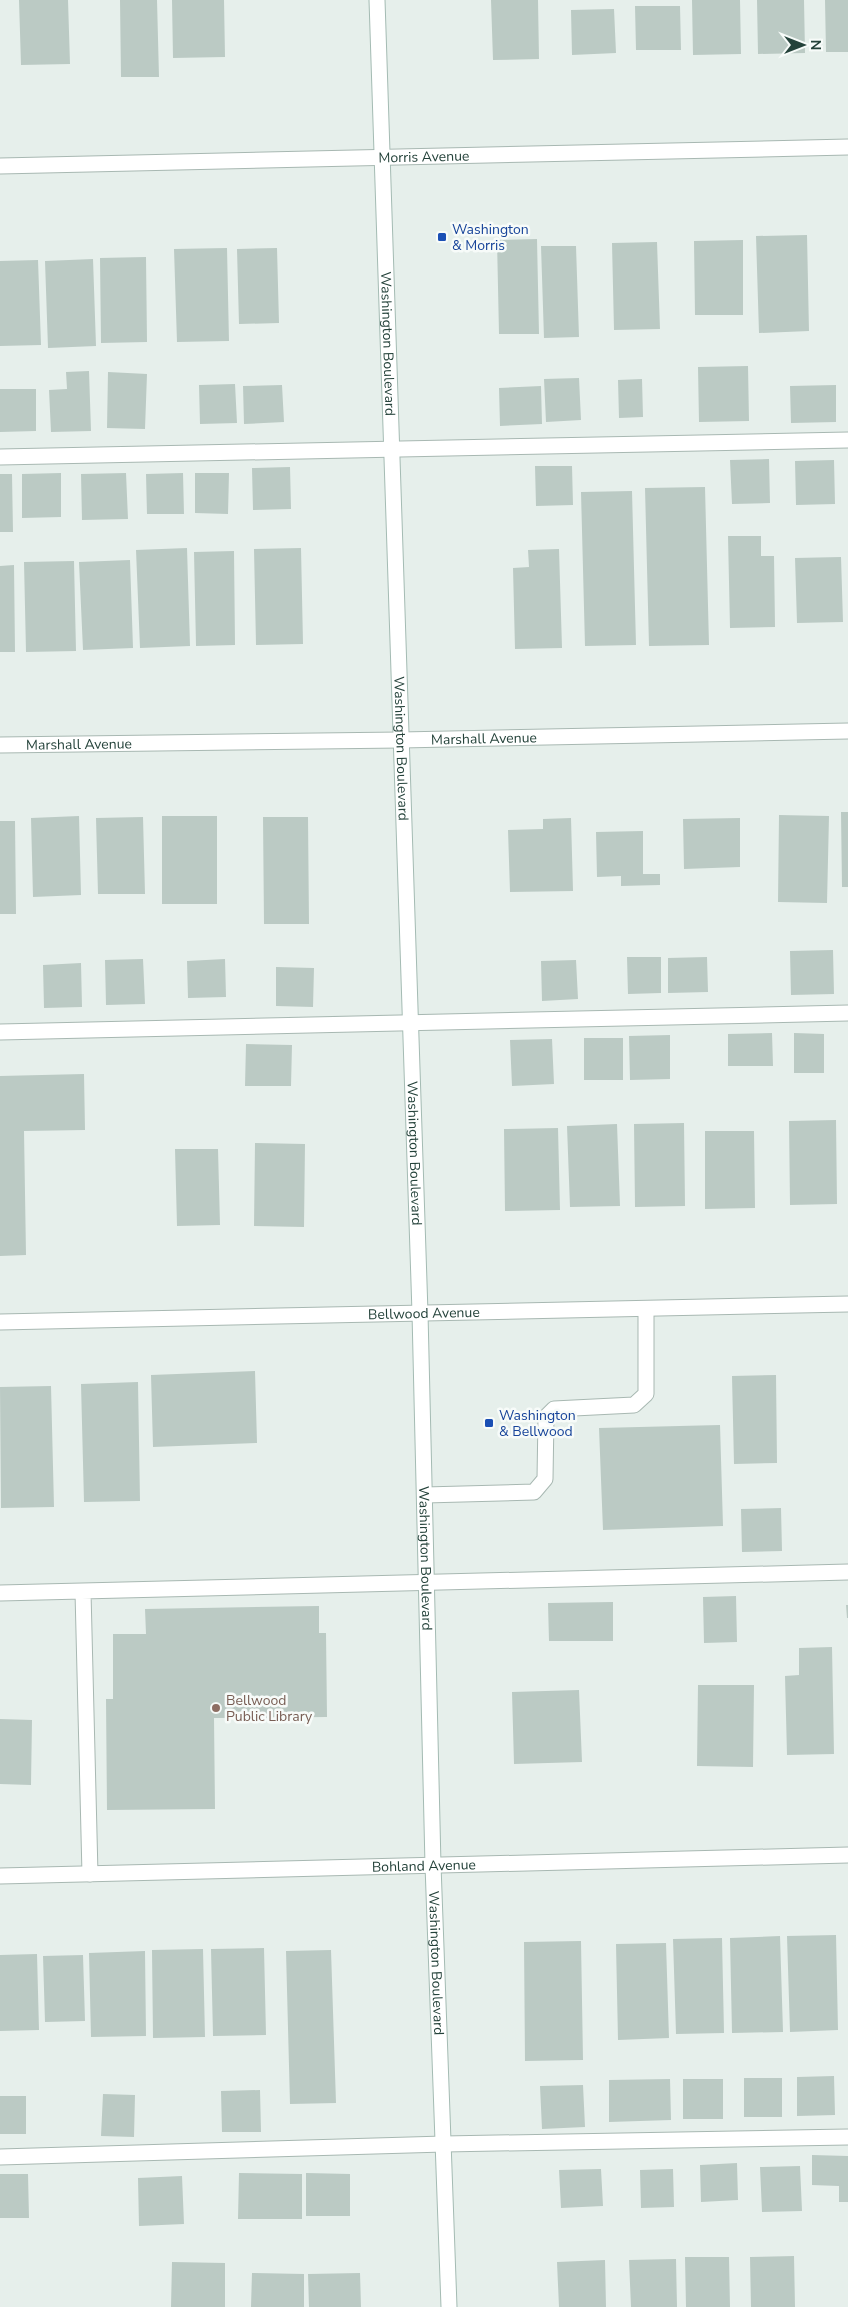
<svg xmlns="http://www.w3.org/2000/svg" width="848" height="2307" font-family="'Nunito Sans',sans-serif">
<rect width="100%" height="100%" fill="#e6efeb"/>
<path fill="#bbcac4" d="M19,0H68L70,64L21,65Z
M120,0H157L159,77H121Z
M172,0H224L225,57L173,58Z
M491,0H538L539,59L493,60Z
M692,0H740L741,54L693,55Z
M757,0H804L805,53L758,54Z
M825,0H848V52H826Z
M635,6H680L681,50H636Z
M614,9L616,53L572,55L571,10Z
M807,235L809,331L759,333L756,236Z
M537,239L539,334H499L497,240Z
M743,240V315H695L694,241Z
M657,242L660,329L614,330L612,243Z
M541,246H576L579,337L544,338Z
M227,248L229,341L177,342L174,249Z
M277,248L279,323L239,324L237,249Z
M146,257L147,342L101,343L100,258Z
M93,259L96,346L48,348L45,261Z
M38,260L41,345L0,346V261Z
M748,366L749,421L699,422L698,367Z
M89,371L91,431L51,432L49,390L67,389L66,372Z
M108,372L147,374L145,429L107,428Z
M579,378L581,420L546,422L544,379Z
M642,379L643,417L619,418L618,380Z
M235,384L237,423L200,424L199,385Z
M282,385L284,422L244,424L243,386Z
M836,385V422L791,423L790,386Z
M541,386L542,424L500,426L499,388Z
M0,389H36V431L0,432Z
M769,459L770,503L732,504L730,460Z
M834,460L835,504L796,505L795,461Z
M535,466H572L573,505L536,506Z
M290,467L291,509L253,510L252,468Z
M61,473V517L22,518V474Z
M126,473L128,519L82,520L81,474Z
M183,473L184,514H147L146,474Z
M195,473H229L228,514L195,513Z
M0,474H12L13,532H0Z
M705,487L709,645L649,646L645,488Z
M632,491L636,645L585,646L581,492Z
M728,536H761V556H774L775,627L730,628Z
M187,548L190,646L140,648L136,550Z
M301,548L303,644L256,645L254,549Z
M559,549L562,648L515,649L513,568L529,567L528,550Z
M234,551L235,645L196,646L194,552Z
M841,557L843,622L797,623L795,558Z
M130,560L133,648L83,650L79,562Z
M74,561L76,651L26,652L24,562Z
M14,565L15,652H0V566Z
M841,812H848V887H842Z
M779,815L829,816L827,903L778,902Z
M79,816L81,895L33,897L31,818Z
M162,816H217V904H162Z
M143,817L145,894H98L96,818Z
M263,817H308L309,924H264Z
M571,818L573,891L510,892L508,830L543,829V819Z
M740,818V867L684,869L683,819Z
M0,821H15L16,914H0Z
M643,831V874H660V885L621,886V876L597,877L596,832Z
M833,950L834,994L791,995L790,951Z
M627,957H661V993L628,994Z
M707,957L708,992L668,993V958Z
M143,959L145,1004L106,1005L105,960Z
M225,959L226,997L188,998L187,961Z
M576,960L578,999L542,1001L541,961Z
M81,963L82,1007L44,1008L43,965Z
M276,967L314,968L313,1007L276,1006Z
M772,1033L773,1066H728V1034Z
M794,1033L824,1034V1073H794Z
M670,1035V1079L630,1080L629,1036Z
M584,1038H623V1080H584Z
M552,1039L554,1084L512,1086L510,1040Z
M246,1044L292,1045L291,1086H245Z
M84,1074L85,1130L24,1131L26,1255L0,1256V1076Z
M836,1120L837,1204L790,1205L789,1121Z
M684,1123L685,1206L635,1207L634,1124Z
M617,1124L620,1206L570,1207L567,1126Z
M558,1128L560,1210L505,1211L504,1129Z
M705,1131H754L755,1208L705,1209Z
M255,1143L305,1144L304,1227L254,1226Z
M175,1149H218L220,1225L177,1226Z
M255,1371L257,1443L153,1447L151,1375Z
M776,1375L777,1463L734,1464L732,1376Z
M138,1382L140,1501L84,1502L81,1384Z
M51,1386L54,1507L1,1508L0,1387Z
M720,1425L723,1526L603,1530L599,1428Z
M781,1508L782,1551L742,1552L741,1509Z
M736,1596L737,1642L704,1643L703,1597Z
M613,1602V1641H549L548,1603Z
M846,1605H848V1618H847Z
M319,1606V1633H326L327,1717L214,1718L215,1809L107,1810L106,1699H113V1634H146L145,1609Z
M832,1647L834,1754L787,1755L785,1676L799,1675V1648Z
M698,1685H754L753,1767L697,1766Z
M579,1690L582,1762L514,1764L512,1692Z
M0,1719L32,1720L31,1785L0,1784Z
M836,1935L838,2030L790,2032L787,1936Z
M780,1936L783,2032L732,2033L730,1938Z
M722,1938L724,2033L676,2034L673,1939Z
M581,1941L583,2060L525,2061L524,1942Z
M666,1943L669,2038L618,2040L616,1944Z
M264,1948L266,2035L213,2036L211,1949Z
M203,1949L205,2037L153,2038L152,1950Z
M331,1950L336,2103L290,2104L286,1951Z
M145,1951L146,2036L91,2037L89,1953Z
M37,1954L39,2030L0,2031V1955Z
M83,1955L85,2021L45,2022L43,1956Z
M834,2076L835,2115L797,2116V2077Z
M744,2078H782V2117H744Z
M670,2079L671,2120L609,2122V2080Z
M683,2079H723V2119H683Z
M583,2085L585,2127L542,2129L540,2086Z
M260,2090L261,2132H222L221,2091Z
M103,2094L135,2095L134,2137L101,2136Z
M0,2096H26V2134H0Z
M812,2155L848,2156V2202H839V2186L812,2185Z
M737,2163L738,2200L701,2202L700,2165Z
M800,2166L802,2211L762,2212L760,2167Z
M601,2169L603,2206L561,2208L559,2170Z
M673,2169L674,2207L641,2208L640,2170Z
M239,2173L302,2174V2219H238Z
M306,2173L350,2174V2216H306Z
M0,2174H28L29,2218H0Z
M182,2176L184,2224L139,2226L138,2178Z
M794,2256L795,2307H751L750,2257Z
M685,2257H729L730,2307H686Z
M676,2259L677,2307H631L629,2260Z
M605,2260L606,2307H559L557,2262Z
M172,2262L225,2263V2307H171Z
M252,2273L304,2274V2307H251Z
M360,2273L361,2307H309L308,2274Z"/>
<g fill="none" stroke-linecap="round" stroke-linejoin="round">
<defs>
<path id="lane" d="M0,457L848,440
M0,1032L848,1013
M425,1495L534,1492L545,1479L546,1417L554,1409L634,1405L646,1394V1309
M83,1592L90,1874
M0,1593L848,1572
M0,2157L444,2144L848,2137"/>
<g id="street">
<path id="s1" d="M0,166L848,147"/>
<path id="s2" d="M0,745L401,740L848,731"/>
<path id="s3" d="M0,1322L848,1304"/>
<path id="s4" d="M0,1876L848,1855"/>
</g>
<g id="secondary">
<path id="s5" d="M377,0L420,1313L433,1865L449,2307"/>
</g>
</defs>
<use href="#lane" stroke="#a8b8b2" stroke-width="17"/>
<use href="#street" stroke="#a8b8b2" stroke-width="17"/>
<use href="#secondary" stroke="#a4bbb3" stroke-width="17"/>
<use href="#lane" stroke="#fff" stroke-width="15"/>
<use href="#street" stroke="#fff" stroke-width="15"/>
<use href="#secondary" stroke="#fff" stroke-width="15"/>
</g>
<g fill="#1a4fb4" stroke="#f7fbf9" stroke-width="2">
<rect x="437" y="232" width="10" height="10" rx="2.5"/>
<rect x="484" y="1418" width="10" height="10" rx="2.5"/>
</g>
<circle fill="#8d6e63" stroke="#f7fbf9" stroke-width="2" cx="216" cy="1708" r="5"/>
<g text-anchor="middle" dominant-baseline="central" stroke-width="5" stroke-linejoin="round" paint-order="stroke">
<g font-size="14" fill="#24423a" stroke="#f7fbf9">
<text stroke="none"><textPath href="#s1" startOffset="424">Morris Avenue</textPath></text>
<text stroke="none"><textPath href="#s5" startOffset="344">Washington Boulevard</textPath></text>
<text stroke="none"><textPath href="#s2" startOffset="484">Marshall Avenue</textPath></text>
<text stroke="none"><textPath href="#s2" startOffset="79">Marshall Avenue</textPath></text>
<text stroke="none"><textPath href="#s5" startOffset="749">Washington Boulevard</textPath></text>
<text stroke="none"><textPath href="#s5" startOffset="1154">Washington Boulevard</textPath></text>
<text stroke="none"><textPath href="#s3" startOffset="424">Bellwood Avenue</textPath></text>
<text stroke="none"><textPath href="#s5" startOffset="1559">Washington Boulevard</textPath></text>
<text stroke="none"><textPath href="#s4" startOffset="424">Bohland Avenue</textPath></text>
<text stroke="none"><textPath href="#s5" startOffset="1964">Washington Boulevard</textPath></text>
</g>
<g font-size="14" fill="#164399" stroke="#f7fbf9" text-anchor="start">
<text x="452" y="229">Washington<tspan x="452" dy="16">&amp; Morris</tspan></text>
<text x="499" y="1415">Washington<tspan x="499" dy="16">&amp; Bellwood</tspan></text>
</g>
<g font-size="14" fill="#785e54" stroke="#f7fbf9" text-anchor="start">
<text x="226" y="1700">Bellwood<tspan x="226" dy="16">Public Library</tspan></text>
</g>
</g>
<g transform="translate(803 45) rotate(90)" stroke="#f7fbf9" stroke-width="4" paint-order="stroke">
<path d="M0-4L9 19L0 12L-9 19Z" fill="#24423a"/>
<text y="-8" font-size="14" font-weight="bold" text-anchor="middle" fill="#24423a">N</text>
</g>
</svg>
